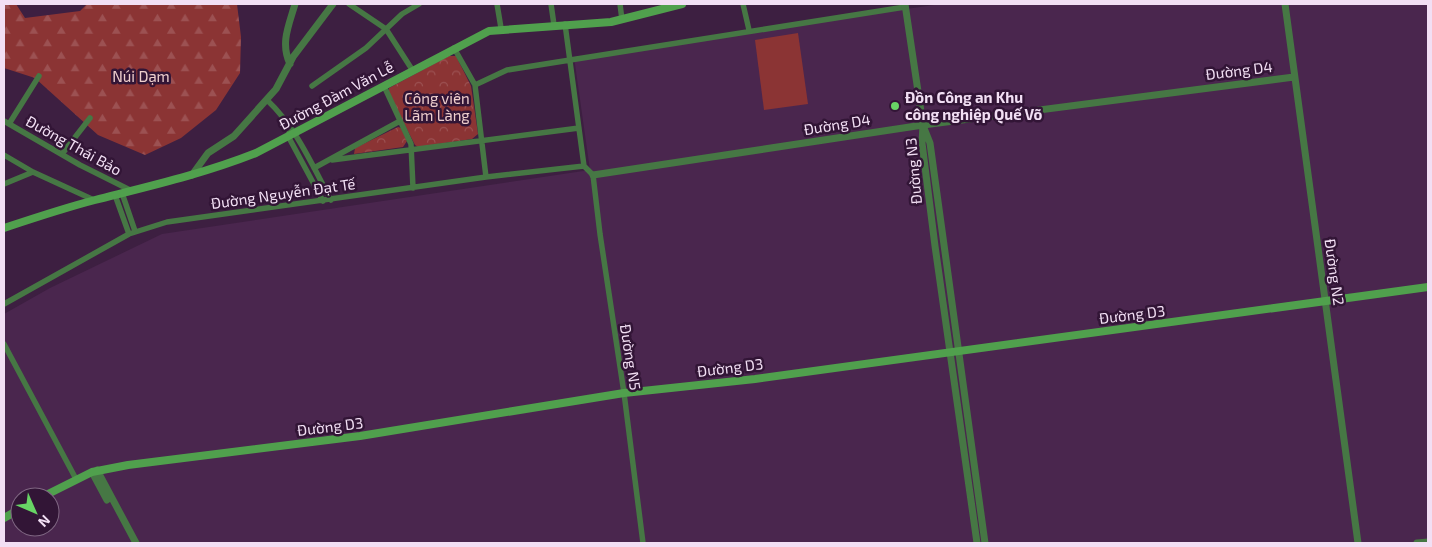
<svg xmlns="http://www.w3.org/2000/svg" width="1432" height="547" font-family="'Exo 2',sans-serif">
<defs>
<pattern id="forest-firs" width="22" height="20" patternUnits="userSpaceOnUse" patternTransform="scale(1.25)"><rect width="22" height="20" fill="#8b3434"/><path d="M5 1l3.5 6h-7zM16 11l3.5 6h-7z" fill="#9c5152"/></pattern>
<pattern id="park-crowns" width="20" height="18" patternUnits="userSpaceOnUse" patternTransform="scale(1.25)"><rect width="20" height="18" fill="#8b3434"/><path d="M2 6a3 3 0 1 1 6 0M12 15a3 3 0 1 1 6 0" fill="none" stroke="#9c5152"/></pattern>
</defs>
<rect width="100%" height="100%" fill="#3d1f41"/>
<path fill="#4a264e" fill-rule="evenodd" d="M941,4H1428V543H4V314L50,288L162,234L590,170L574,57ZM20,497H50V527H20Z"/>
<path fill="url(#forest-firs)" d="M4,4H16L25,18L80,11L87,4H237L241,37L240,73L216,110L181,138L145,155L98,135L35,78L4,68Z"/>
<path fill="url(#park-crowns)" d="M449,56H456L471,86L478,134L472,139L418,147L415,145L389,94V88Z
M398,127L401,128L407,141L403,147L354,154L355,148Z"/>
<path fill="#8b3434" d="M798,33L808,104L764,110L755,40Z"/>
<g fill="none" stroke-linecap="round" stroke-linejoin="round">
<path stroke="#467744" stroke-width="5.5" d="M349,4L386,29L413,71
M497,4L501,28
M551,4L554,25
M620,4L622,20
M743,4L749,30
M565,24L584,166L593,175L600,234L624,393L643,543
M454,48L475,85L486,177
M475,85L507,70L905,7
M312,86L366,48L402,14L419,4
M384,86L411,144L413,188
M267,100C296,127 312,165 331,200
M4,121L80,165L132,191
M9,124L39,76
M289,133L288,136L323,201
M62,154L90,118
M4,155L33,172L94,200
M332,160L579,128
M314,168L400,121
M4,184L33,172
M122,193L135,231
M115,195L129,234
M4,304L129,234L167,222L486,177L584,166
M4,344L76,479"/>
<path stroke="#467744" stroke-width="7" d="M905,4L923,125L922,143L935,246L977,543
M1285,4L1358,543
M290,64C280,43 289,25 295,4
M924,128L930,143L985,543
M192,175L208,153L234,136L276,89L293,57L333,4
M593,175L923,125L1294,77
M97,470L136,543
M92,472L107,500
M1417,543L1428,542"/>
<path stroke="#50a04d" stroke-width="8" d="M4,228C34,218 64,208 95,200C150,186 203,174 256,153L489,31L611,22L682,4
M42,497L92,472L128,465L360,436L624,393L755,379L1428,287
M4,518L20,509"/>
</g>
<circle fill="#68d465" stroke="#321536" stroke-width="2" cx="895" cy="106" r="5"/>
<g text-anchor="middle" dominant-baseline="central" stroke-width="5" stroke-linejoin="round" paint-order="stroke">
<g font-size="15" fill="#f2dff4" stroke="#321536">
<text transform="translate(1239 70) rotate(-7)">Đường D4</text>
<text transform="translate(336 95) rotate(-28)">Đường Đàm Văn Lễ</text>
<text transform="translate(837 124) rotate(-9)">Đường D4</text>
<text transform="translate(74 145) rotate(29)">Đường Thái Bảo</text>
<text transform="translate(913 171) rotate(-95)">Đường N3</text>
<text transform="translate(283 193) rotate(-8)">Đường Nguyễn Đạt Tế</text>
<text transform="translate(1335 272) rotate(82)">Đường N2</text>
<text transform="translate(1132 314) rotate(-7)">Đường D3</text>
<text transform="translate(631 357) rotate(81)">Đường N5</text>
<text transform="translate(730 367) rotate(-7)">Đường D3</text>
<text transform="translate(330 426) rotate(-7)">Đường D3</text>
</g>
<g font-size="15" fill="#efcfcd" stroke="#321536">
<text x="141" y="76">Núi Dạm</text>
<text x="437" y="98">Công viên<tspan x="437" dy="17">Lãm Làng</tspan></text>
</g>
<g font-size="15" font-weight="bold" fill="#f2dff4" stroke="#321536" text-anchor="start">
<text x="905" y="97">Đồn Công an Khu<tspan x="905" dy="17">công nghiệp Quế Võ</tspan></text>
</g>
</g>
<rect width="1432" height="547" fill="none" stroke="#f2dff4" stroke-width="10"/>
<g transform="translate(35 512) rotate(135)"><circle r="24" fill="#321536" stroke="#7f6682"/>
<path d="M0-4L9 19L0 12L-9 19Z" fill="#68d465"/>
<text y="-8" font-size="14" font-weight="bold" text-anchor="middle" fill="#f2dff4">N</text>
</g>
</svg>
